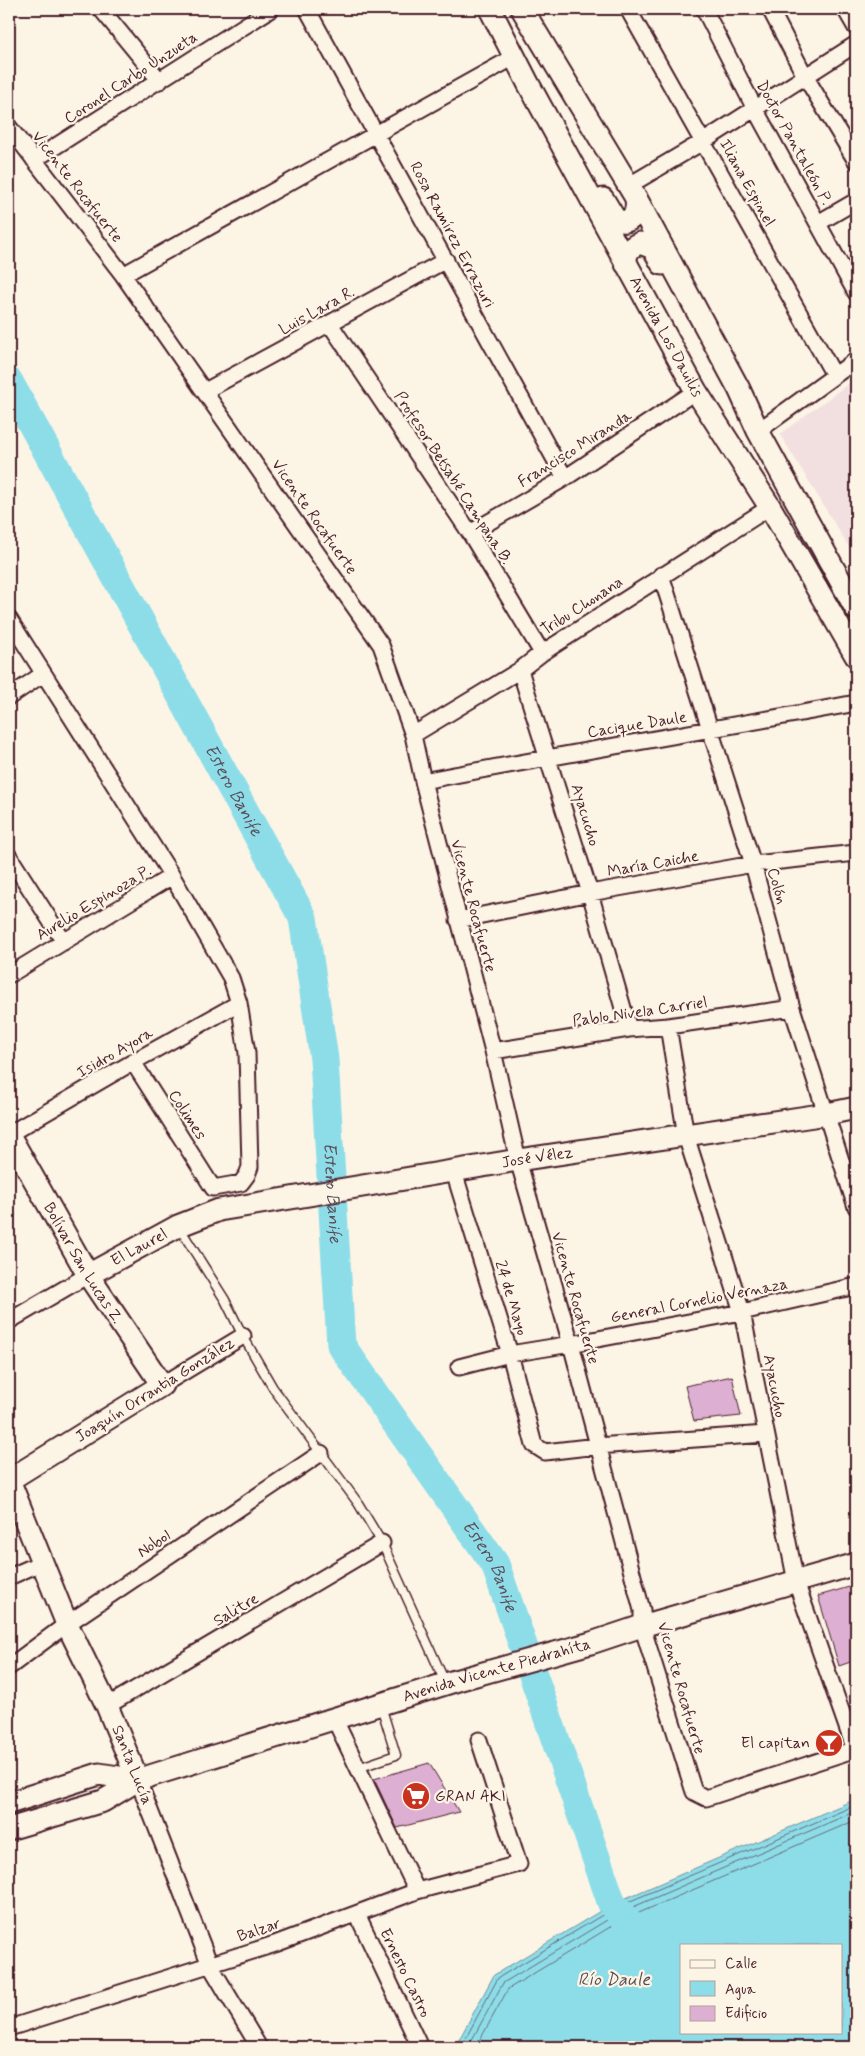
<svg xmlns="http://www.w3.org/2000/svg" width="865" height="2056" font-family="Mynerve,sans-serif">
<rect width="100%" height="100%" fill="#fcf5e5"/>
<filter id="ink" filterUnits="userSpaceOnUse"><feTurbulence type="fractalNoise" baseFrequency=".02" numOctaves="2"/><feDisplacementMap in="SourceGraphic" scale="10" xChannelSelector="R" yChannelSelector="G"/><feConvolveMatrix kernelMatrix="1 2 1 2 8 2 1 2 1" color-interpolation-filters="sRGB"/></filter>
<g filter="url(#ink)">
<path fill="#f2e0e0" d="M856,378V559L780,434Z"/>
<path fill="#8ddde9" stroke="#72919d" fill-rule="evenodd" d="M856,1799V2047H455L494,1975L612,1904ZM681,1945H841V2032H681Z"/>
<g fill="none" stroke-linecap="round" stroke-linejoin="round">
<path stroke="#656b77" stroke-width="1" d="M461,2047L498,1978L614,1908L856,1805
M468,2047L503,1983L617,1914L856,1811
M476,2047L508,1989L620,1921L856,1820"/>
<path stroke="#8ddde9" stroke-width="29" id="s1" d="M9,382L303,918L324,1059L341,1345L495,1564L612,1904L681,1984"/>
</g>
<path fill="#dcafd3" stroke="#4a1f2b" d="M732,1376L741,1416L694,1421L685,1386Z
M856,1585V1660L839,1666L818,1596Z
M429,1763L459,1812L397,1828L374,1779Z"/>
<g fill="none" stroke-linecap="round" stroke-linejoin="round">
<defs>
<path id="lane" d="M179,1227L225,1300L243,1336L273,1388L358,1503L382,1543L445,1682
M358,1768L396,1755L381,1706"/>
<path id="street" d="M101,9L160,81
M307,9L565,478
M628,9L834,375
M704,9L755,109L856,293
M770,9L805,76L856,161
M845,9L856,28
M9,127L123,275L381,645L413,735L423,781L493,1051L518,1160L571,1344L642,1610V1626L694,1792L706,1798L856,1749
M34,160L271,9
M628,186L704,141L856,44
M818,223L856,201
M123,275L514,57
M330,324L470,533L542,653
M205,391L446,260
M758,431L856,360
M470,533L565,478L696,391
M661,575L753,864L792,1008L856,1207
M9,619L172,876L231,978L239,1003L247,1053L250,1167L247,1175L241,1183L213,1188L133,1062
M520,670L590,893L629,1029
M9,697L43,674
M413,735L520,670L542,653L770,507
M423,781C567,753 712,730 856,703
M9,856L64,942
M458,920L590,893L753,864L856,853
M9,975L172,876
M668,1026L686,1136L742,1312L796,1582L855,1750
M493,1051L629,1029L668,1026L792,1008
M9,1134L133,1062L239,1003
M454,1172L510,1354L534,1445L545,1452L597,1446L766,1434
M9,1321L88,1275
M459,1367L510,1354L571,1344L742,1312L856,1286
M162,1385L243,1336
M9,1577L43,1562
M9,1667L67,1624L321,1453
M107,1706L382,1543
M334,1718L417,1891
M138,1780L210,1965L259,2047
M357,1914L420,2047
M9,2028L275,1944L417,1891L519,1864L479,1740"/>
<g id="secondary">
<path id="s2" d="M490,9L529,85L696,391L770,507L856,656"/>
<path d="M522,9L636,198L739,389L758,431L856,609"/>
<path d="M603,199L615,219C632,227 638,212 636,198"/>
<path d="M626,264C625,252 630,247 640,243L653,248L662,264"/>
<path id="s3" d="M9,1135L88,1275L162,1385L9,1480L67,1624L107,1706L138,1780"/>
<path id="s4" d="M88,1275L178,1226L219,1210L518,1160L827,1114L856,1108"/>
<path d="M9,1803L99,1774L138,1780"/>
<path id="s5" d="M9,1829L103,1801L138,1780L153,1775L458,1680L591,1643L642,1626L856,1564"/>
</g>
</defs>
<use href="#lane" stroke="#4a1f2b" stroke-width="11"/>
<use href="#street" stroke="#4a1f2b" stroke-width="19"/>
<use href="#secondary" stroke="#4a1f2b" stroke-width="25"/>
<use href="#lane" stroke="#fcf5e5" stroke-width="8"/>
<use href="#street" stroke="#fcf5e5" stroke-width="15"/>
<use href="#secondary" stroke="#fcf5e5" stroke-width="21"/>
</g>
</g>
<defs>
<symbol id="bar-disc" viewBox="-11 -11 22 22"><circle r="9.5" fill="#c8321e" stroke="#fcf5e5"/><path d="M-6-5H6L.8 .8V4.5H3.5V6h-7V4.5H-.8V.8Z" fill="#fff"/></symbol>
<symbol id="supermarket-disc" viewBox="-11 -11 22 22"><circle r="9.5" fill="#c8321e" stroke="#fcf5e5"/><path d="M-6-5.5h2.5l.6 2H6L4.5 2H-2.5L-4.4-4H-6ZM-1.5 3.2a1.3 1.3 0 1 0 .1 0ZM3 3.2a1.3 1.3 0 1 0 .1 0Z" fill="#fff"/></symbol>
</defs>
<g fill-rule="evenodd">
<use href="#bar-disc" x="813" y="1727" width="32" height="32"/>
<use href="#supermarket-disc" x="400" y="1780" width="32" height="32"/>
</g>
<g text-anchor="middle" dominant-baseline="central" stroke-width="4.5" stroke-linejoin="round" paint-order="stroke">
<g font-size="16" fill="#4a1f2b" stroke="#fcf5e5">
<text transform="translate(131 78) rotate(-33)">Coronel Carbo Unzueta</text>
<text transform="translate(794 143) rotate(61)">Doctor Pantaleón P.</text>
<text transform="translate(747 183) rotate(61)">Iliana Espinel</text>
<text transform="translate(77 187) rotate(52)">Vicente Rocafuerte</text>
<text transform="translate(452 235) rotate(62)">Rosa Ramírez Errazuri</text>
<text transform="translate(317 311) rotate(-29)">Luis Lara R.</text>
<text stroke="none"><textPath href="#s2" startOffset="372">Avenida Los Dauilis</textPath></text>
<text transform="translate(575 449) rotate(-32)">Francisco Miranda</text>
<text transform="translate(453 478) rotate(57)">Profesor Betsabé Campana B.</text>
<text transform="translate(314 517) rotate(55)">Vicente Rocafuerte</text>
<text transform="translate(582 606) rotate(-33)">Tribu Chonana</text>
<text transform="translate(637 725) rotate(-9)">Cacique Daule</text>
<text transform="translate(585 815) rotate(73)">Ayacucho</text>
<text transform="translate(653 864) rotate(-10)">María Caiche</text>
<text transform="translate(777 886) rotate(74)">Colón</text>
<text transform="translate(94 903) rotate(-31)">Aurelio Espinoza P.</text>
<text transform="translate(473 906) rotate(75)">Vicente Rocafuerte</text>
<text transform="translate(640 1012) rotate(-8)">Pablo Nivela Carriel</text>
<text transform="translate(115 1053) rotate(-30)">Isidro Ayora</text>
<text transform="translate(187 1115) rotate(57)">Colimes</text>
<text stroke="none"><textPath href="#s4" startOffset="469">José Vélez</textPath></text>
<text stroke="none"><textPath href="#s4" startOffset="58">El Laurel</textPath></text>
<text stroke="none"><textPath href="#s3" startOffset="148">Bolívar San Lucas Z.</textPath></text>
<text transform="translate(511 1298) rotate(73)">24 de Mayo</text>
<text transform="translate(575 1298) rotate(74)">Vicente Rocafuerte</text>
<text transform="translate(699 1301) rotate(-11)">General Cornelio Vernaza</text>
<text transform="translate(774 1386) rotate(79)">Ayacucho</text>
<text transform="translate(155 1390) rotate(-32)">Joaquín Orrantia González</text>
<text transform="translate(154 1544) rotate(-34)">Nobol</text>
<text transform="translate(236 1610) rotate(-31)">Salitre</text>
<text stroke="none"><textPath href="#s5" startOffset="514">Avenida Vicente Piedrahíta</textPath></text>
<text transform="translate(681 1688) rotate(74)">Vicente Rocafuerte</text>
<text transform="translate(132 1765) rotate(68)">Santa Lucía</text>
<text transform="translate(259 1930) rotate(-19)">Balzar</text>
<text transform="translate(405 1973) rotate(64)">Ernesto Castro</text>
</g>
<g font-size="16" fill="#4a1f2b" stroke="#fcf5e5" text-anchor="end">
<text x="810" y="1743">El capitan</text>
<text x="435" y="1796" text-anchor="start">GRAN AKI</text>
</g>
<g font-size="18" font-style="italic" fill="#5b4e5a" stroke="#fcf5e5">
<text stroke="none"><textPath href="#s1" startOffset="466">Estero Banife</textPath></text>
<text stroke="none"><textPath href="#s1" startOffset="888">Estero Banife</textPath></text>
<text stroke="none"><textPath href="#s1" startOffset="1308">Estero Banife</textPath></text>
<text x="614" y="1980">Río Daule</text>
</g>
</g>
<rect width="865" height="2056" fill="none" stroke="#fcf5e5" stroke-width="30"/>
<rect x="15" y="15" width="835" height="2026" fill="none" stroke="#4a1f2b" stroke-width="2" filter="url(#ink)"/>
<rect x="680" y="1944" width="162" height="90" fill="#fcf5e5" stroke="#b59f9b"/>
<rect x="690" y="1960" width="25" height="8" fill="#fcf5e5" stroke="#b59f9b"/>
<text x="725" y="1968" font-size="15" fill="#4a1f2b">Calle</text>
<rect x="690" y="1981" width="25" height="15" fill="#8ddde9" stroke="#b59f9b"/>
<text x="725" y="1994" font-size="15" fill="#4a1f2b">Agua</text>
<rect x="690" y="2006" width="25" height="15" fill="#dcafd3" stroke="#b59f9b"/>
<text x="725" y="2018" font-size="15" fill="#4a1f2b">Edificio</text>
</svg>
